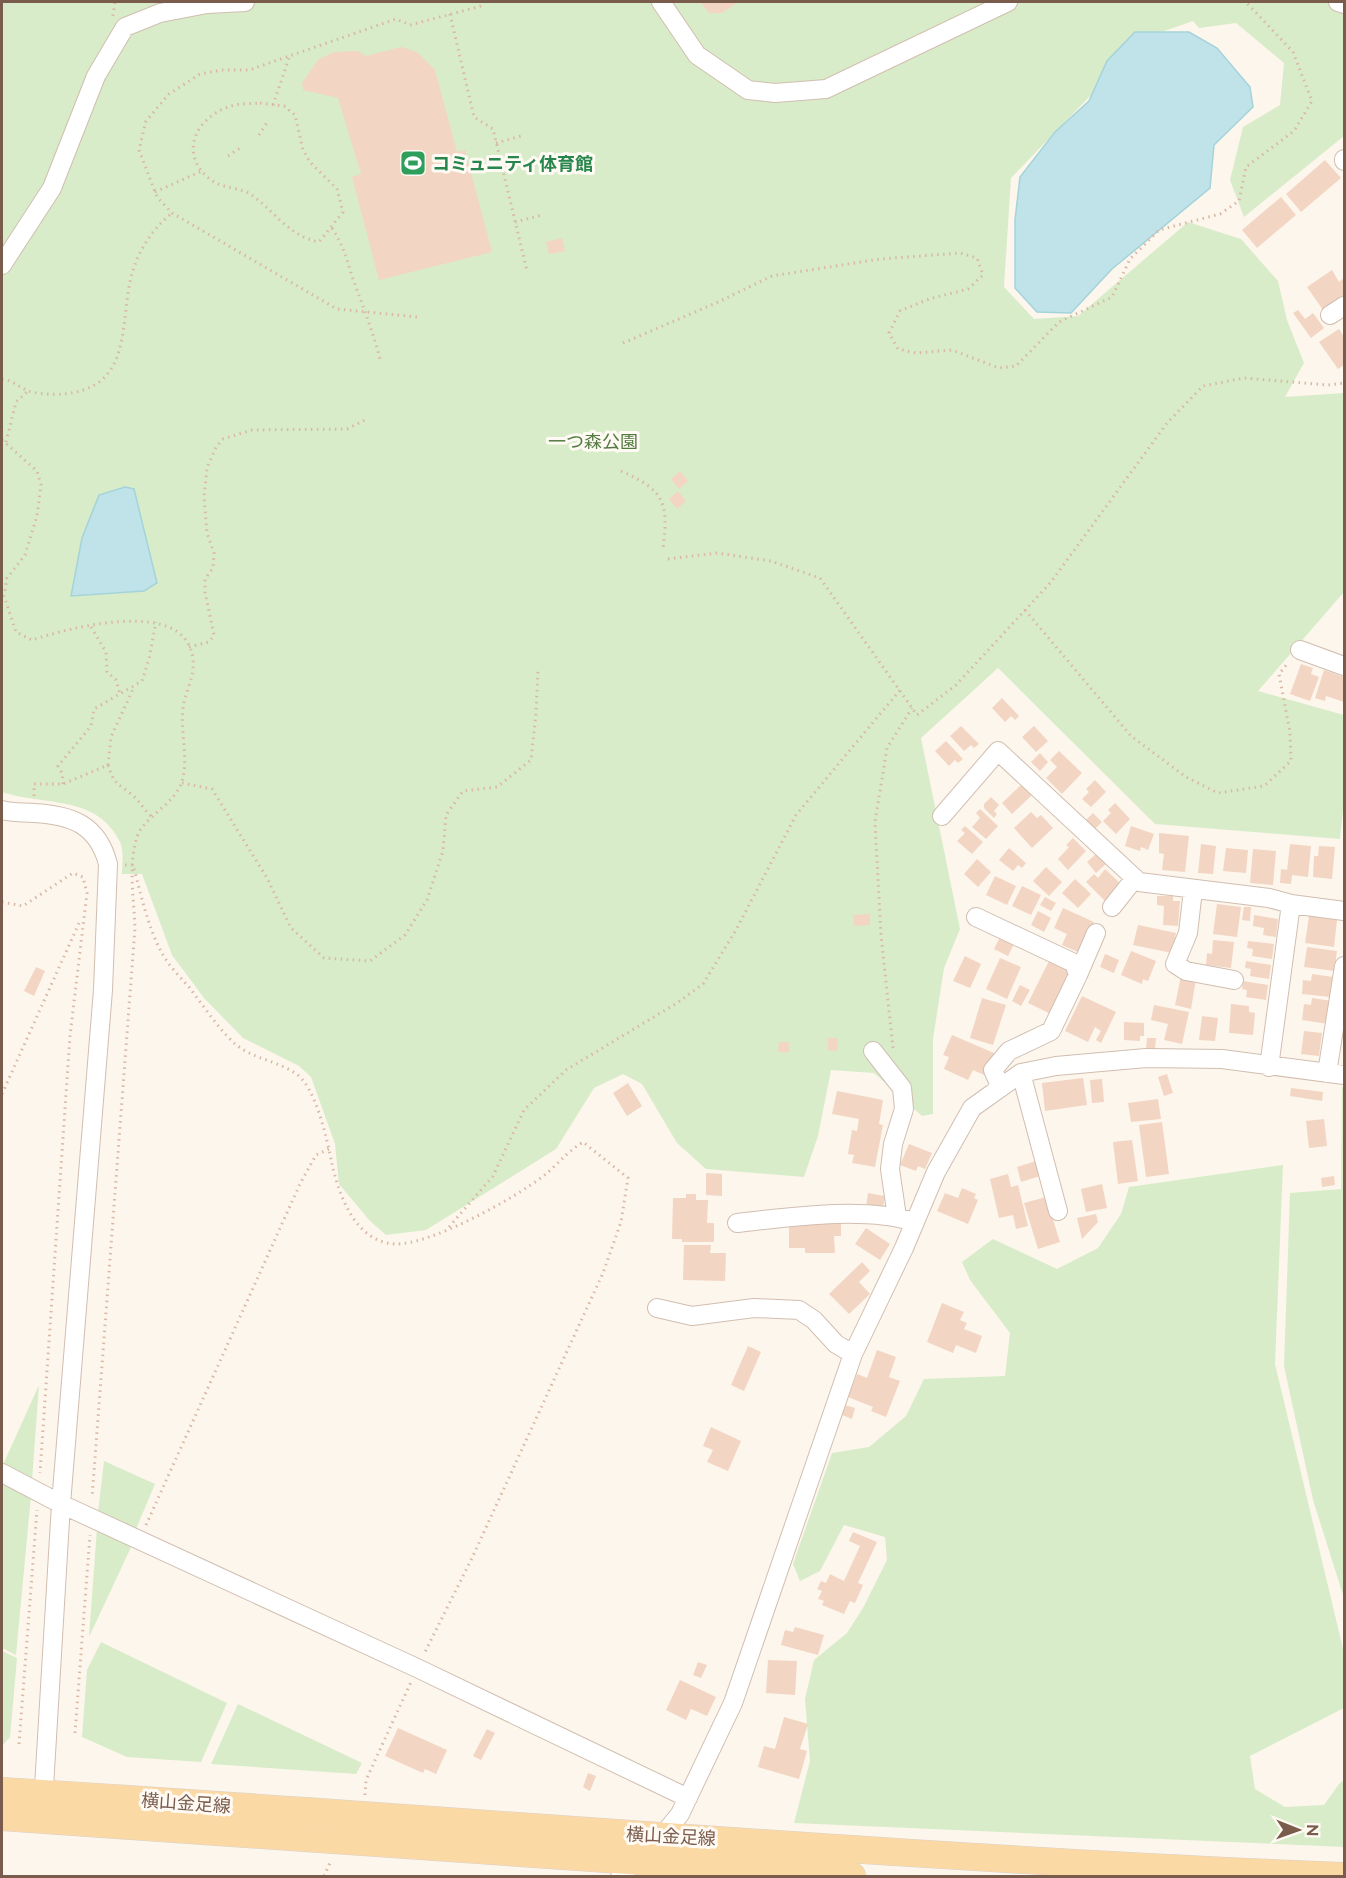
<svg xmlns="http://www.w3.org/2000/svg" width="1346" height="1878" font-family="Raleway,'Noto Sans JP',sans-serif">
<rect width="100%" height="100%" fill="#fdf6ec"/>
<path fill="#d8ecc9" d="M2,2H1338L1344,4V136L1244,217L1230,180L1243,127L1280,105L1284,63L1236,23L1199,28L1193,21L1147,37L1011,178L1004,287L1034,319L1078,316L1188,222L1241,239L1278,281L1287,320L1304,363L1285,397L1344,393V592L1258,691L1344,715V800L1340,839L1155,824L998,668L921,738L960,929L944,968L933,1039V1114L922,1116L874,1073L831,1070L818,1136L804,1177L706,1169L677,1143L642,1084L623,1074L594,1088L556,1149L426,1230L386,1235L370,1221L339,1184L335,1144L311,1077L299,1066L243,1038L204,998L172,955L142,874H122C122,865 124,850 120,842C97,794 43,806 2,792Z
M1342,1087H1344V1598L1313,1500L1284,1366L1290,1193L1341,1189Z
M1283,1165L1275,1364L1344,1653V1708L1250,1756L1255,1789L1285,1807L1324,1805L1339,1784L1344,1780V1847L794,1823L810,1761L805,1699L814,1660L847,1633L863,1608L887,1560L885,1537L844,1525L820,1571L800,1581L793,1564L832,1453L869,1447L906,1416L924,1379L1005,1376L1010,1333L970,1280L962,1262L993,1239L1057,1269L1098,1248L1121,1214L1129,1187Z
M39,1385L32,1481L2,1467Z
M104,1461L155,1484L136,1529L98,1512Z
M2,1482L31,1496L16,1655L2,1648Z
M97,1528L133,1543L89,1637Z
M101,1642L227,1703L201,1762L127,1757L82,1737L87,1670Z
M2,1651L17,1658L10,1737L2,1746Z
M238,1704L362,1763L356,1774L211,1764Z"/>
<path fill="#bfe3e8" stroke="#a5d3da" stroke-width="1.5" d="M1135,32H1189L1217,48L1250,87L1253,107L1214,145L1210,188L1112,269L1071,313L1037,312L1015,288V220L1020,177L1055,132L1089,101L1107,61Z
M125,487L134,489L157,583L144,591L71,596L82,538L99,495Z"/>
<path fill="#f3d5c3" d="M700,2H738L722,13H709Z
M401,47L417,52L435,70L457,152L465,150L492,252L379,280L352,177L361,174L338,98L303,90L302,83L318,60L333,52L358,51L366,56Z
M1325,160L1341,178L1301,212L1286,194Z
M1281,197L1296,215L1257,248L1242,230Z
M562,238L565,251L549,254L546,242Z
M1332,270L1339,282L1344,278V296L1323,310L1307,287Z
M1298,310L1305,319L1313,313L1324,328L1311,338L1293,313Z
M1339,329L1344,337V365L1338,369L1319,342Z
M680,471L688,481L679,489L671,479Z
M678,491L686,501L677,509L669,499Z
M1301,664L1313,668L1311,674L1319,677L1310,701L1290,694Z
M1324,670L1344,677V702L1326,696L1325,701L1315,698Z
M1002,698L1019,716L1015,720L1011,716L1005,722L992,708Z
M961,726L979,744L974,748L971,745L964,751L950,736Z
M1034,726L1048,741L1036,752L1022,737Z
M946,741L963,759L958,763L955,760L949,766L935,751Z
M1059,751L1082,773L1062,794L1046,778L1057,767L1050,760Z
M1040,753L1048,762L1040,771L1031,762Z
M1095,780L1106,792L1091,807L1082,799L1089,792L1086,789Z
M1022,784L1032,795L1012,814L1002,803Z
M991,797L999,805L994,811L997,814L994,818L984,808V804Z
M1115,803L1130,819L1116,834L1103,821L1111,813L1108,810Z
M980,809L998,826L986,839L972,827L980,818L976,813Z
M1031,812L1037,818L1041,815L1053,828L1032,848L1014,828Z
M1093,813L1102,822L1094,830L1085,821Z
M965,826L983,842L972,854L957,841L965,833L961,830Z
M1131,826L1154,834L1148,850L1141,847L1140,851L1125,846Z
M1159,833L1189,836L1185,872L1162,870L1164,854L1159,853Z
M1073,838L1086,851L1068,870L1058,859L1069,847L1066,845Z
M1201,844L1216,846L1213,874L1198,873Z
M1290,844L1311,846L1308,877L1292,875L1291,884L1280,883L1281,869L1287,870Z
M1319,846L1335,847L1332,879L1313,877L1314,856H1318Z
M1009,848L1026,863L1022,868L1018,865L1013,871L999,860Z
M1226,848L1248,850L1246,873L1223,871Z
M1253,849L1276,851L1273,885L1250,883Z
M1097,853L1107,863L1096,873L1087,862Z
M977,859L991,872L978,887L964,874Z
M1046,867L1062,882L1049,896L1033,881Z
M1105,869L1122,885L1106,902L1086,882L1094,874L1098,878Z
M995,876L1016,886L1007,905L986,895Z
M1075,879L1091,894L1078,908L1062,893Z
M1022,886L1041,895L1031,915L1012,906Z
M1157,896H1173V901H1180L1178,926L1163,925L1164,906L1157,905Z
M1045,897L1056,903L1051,911L1040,905Z
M1217,904L1241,907L1237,937L1213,934Z
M1244,907H1251L1250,921L1242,920Z
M1063,908L1094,922L1080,953L1062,945L1067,934L1054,928Z
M1038,911L1051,918L1044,932L1031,925Z
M870,914V925L854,926L853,915Z
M1254,915L1278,919L1276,937L1263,935L1264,928L1253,926Z
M1309,916L1337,920L1334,947L1305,943Z
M1138,925L1176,933L1172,953L1133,945Z
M1000,937L1014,944L1008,956L994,949Z
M1213,940L1234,942L1231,968L1206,965L1207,953L1212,954Z
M1248,941L1274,944L1272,959L1252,956L1253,949L1247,948Z
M1307,947L1337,951L1334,971L1304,967Z
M1131,951L1156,961L1148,981L1143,979L1142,984L1121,975Z
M1105,954L1119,960L1114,973L1100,967Z
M965,956L981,964L970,988L953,981Z
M1000,958L1021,967L1007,999L986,989Z
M1049,961L1073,973L1053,1015L1028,1003Z
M1246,961L1271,965L1269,979L1250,976L1251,969L1245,968Z
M36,967L45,971L34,996L24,991Z
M1312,974L1333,977L1330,997L1302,994L1303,980L1311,981Z
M1181,976L1196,979L1191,1009L1175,1005Z
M1243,981L1268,985L1266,1000L1246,997L1247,990L1242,989Z
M1020,985L1030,990L1021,1006L1012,1001Z
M1082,996L1116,1012L1101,1043L1096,1040L1101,1031L1095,1027L1088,1042L1065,1031Z
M982,998L1006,1005L993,1045L970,1038Z
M1312,998L1332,1001L1328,1024L1302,1020L1304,1004L1311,1005Z
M1231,1004L1249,1006V1012L1255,1013L1253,1035L1229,1033Z
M1154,1005L1189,1012L1182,1044L1164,1040L1168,1024L1151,1020Z
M1202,1016L1218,1018L1215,1041L1199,1040Z
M1124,1022L1144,1023V1036H1140V1041L1124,1040Z
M1304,1031L1322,1033L1319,1056L1301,1054Z
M952,1035L994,1053L984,1075L973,1070L968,1080L944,1069L949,1057L943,1055Z
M828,1038H838L837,1051L828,1050Z
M1147,1038H1156L1155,1049H1146Z
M779,1042H789V1052H778Z
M1167,1074L1173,1093L1164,1096L1158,1077Z
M1083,1078L1087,1105L1045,1111L1042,1083Z
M1102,1079L1104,1102L1092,1103L1090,1080Z
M628,1083L642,1106L627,1116L613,1093Z
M1291,1088L1323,1092L1322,1101L1290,1096Z
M837,1091L883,1100L879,1124L883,1125L875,1167L852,1163L854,1155L848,1154L852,1130L857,1131L859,1119L832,1114Z
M1158,1099L1161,1119L1131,1122L1128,1103Z
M1324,1119L1327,1146L1309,1148L1306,1121Z
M1162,1122L1169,1174L1146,1177L1139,1125Z
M1132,1140L1138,1181L1118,1184L1113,1142Z
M909,1144L932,1153L925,1169L918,1166L916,1171L900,1165Z
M1036,1161L1040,1176L1021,1182L1017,1167Z
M706,1173L722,1174V1196L706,1195Z
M1008,1174L1011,1187L1018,1185L1028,1226L1016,1229L1013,1215L999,1218L990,1179Z
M1334,1176L1335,1185L1322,1187L1321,1178Z
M1102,1184L1107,1208L1086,1212L1081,1189Z
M962,1188L976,1194L974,1198L978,1200L968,1224L937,1211L945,1193L958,1198Z
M868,1193L885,1196L883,1209L866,1207Z
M686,1194H696V1200H708L707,1223H714V1242H682V1239H672L673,1198H686Z
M1046,1197L1060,1242L1038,1249L1024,1203Z
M1096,1214L1098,1222L1082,1239L1077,1218Z
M841,1220V1236H834L835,1253H805V1248H789V1224Z
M866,1228L890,1244L880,1260L855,1244Z
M684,1245H711L710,1253H726L725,1281L683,1280Z
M862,1262L870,1271L859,1282L870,1294L849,1314L829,1294Z
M942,1303L964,1312L960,1320L967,1323L964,1329L982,1336L976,1353L956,1345L953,1353L927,1342Z
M748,1346L761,1352L744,1391L731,1385Z
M877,1350L896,1357L889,1377L900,1381L886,1417L871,1411L873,1407L848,1397L857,1374L867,1378Z
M845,1405L855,1408L852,1419L842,1415Z
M711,1427L741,1441L728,1471L707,1462L713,1450L703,1446Z
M853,1532L877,1542L858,1583L863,1585L855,1603L850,1601L844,1614L822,1605L824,1601L818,1599L822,1591L817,1589L821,1581L826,1583L830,1574L844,1581L860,1546L849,1541Z
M795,1627L824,1635L818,1655L781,1645L785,1630L793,1632Z
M768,1660L797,1661L795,1695L766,1693Z
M698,1662L707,1665L701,1678L693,1675Z
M680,1680L716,1697L707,1716L691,1709L686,1720L666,1710Z
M784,1717L808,1724L800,1749L807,1751L799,1779L758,1767L764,1746L775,1749Z
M398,1728L447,1750L436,1774L425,1769L423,1773L385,1756Z
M487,1729L495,1733L481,1760L473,1756Z
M588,1773L596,1776L590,1791L583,1787Z"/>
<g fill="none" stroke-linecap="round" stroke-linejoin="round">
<defs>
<path id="street" d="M661,2L697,55L748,90L775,93L826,89L1008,2
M1338,2L1344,4
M1344,159V161
M2,265L52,188L96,76L125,27L160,13L207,4L245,2
M1330,315L1344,306
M1300,650L1344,666
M2,810C12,813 23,812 34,813C72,815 98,825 108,864L103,990L61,1504L43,1804
M942,816L998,751L1139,882L1269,898L1291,904L1269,1067
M1193,890L1188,933L1175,964L1186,971L1234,980
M1291,904L1344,911
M1112,907L1135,878
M976,917L1074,963L1078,975L1051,1031L1009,1051L993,1070L1000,1086
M1078,975L1096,933
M873,1051L902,1088L904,1109L893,1144L890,1169L897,1217
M1021,1073L1058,1211
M1327,1073L1344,966
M737,1223C790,1217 864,1206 915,1222
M657,1308L692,1316L754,1308L799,1310L814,1320L836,1344L853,1354
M2,1473L61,1504L417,1668L688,1798
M620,1876L663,1835L680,1814L733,1703L853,1354L904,1248L936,1172L972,1108L1021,1073L1056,1066L1146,1058L1222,1059L1344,1075"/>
<path id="primary" d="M2,1791C448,1818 894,1858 1341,1876
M2,1817L852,1876"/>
</defs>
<use href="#street" stroke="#d1beb0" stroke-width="20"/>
<use href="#primary" stroke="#dad1cd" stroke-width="28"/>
<path stroke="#d9b8a5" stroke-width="3" stroke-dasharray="1.5 4.5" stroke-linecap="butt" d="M450,14L474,117L493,129L527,271
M113,16L115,2
M260,103L284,106L295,115L303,150L310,162L337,189L343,212L319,242C289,236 276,213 253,196C242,187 223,189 211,180C178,155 195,119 228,107C238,103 250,104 260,103Z
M273,105L289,58
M259,135L268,121
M496,143L521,136
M228,156L240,148
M155,192L202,171
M515,222L542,215
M332,228C344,247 346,257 353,279C363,307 374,334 381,363
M417,317L337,309L172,213L157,197L139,150L146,121L169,94L200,74L221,70H249L396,19L410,25L485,5
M623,343L716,303L772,276L880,259L960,253L977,258L983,275L968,289L929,299L900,311L889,333L898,349L916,353L952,350L999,368L1016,366L1059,322L1112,297L1130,259L1159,230L1220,214L1239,201L1246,167L1294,131L1312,101L1293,52L1246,2
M2,379C11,380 18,386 26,390C35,394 53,395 63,394C130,388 120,332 130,282C136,254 150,231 172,213
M2,440L37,471L41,485L37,516L25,555L7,578L4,596L16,632L32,640C69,628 186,596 193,659C195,677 185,692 183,708C180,732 189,759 182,781C175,805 143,817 137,837C128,865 134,899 135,928L92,1498
M6,442L16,402L28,391
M621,471C664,490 669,502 663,548
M668,559L717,553L771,561L820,578L917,715L956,685L1051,582L1167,423L1203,386L1244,378L1328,385L1344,383
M1025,610L1131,736L1186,777L1218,793L1264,786L1291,761L1290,732L1279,674L1288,663
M91,627L106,652L107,672L116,680L120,694
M189,647L209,642L214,635L205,592V579L213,568L214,553L207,533L204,497L207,468L216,447L223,439L252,430L347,429L367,419
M108,765L111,737L134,687
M182,783L212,789L267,878L291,928L324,958L370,961L405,935L427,900L443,851L446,815L463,791L497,787L531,760L536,713L538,669
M63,784L62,773L58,766L91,726L94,709L142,681L149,659L156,622
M34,796V784H63L108,765C114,784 117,783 131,794C139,800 144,810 151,816
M125,865H133C141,894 148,929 163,955C170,967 180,977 189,987C202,1004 214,1022 228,1037C249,1060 272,1058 295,1073C316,1086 327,1140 332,1164C339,1195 355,1242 395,1244C431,1245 513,1199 542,1177C558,1165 564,1154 583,1142L628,1178L621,1222L603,1273L472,1558L425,1652
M2,902L23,906L73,873L83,877L87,893L70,1036L40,1473
M893,1048L881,935L875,822L887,748L912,708
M2,1094L80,921
M449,1227L493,1176L524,1110L566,1070L677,1003L703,984L736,930L796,815L900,690
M146,1525L300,1184L316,1155L329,1149
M75,1733L90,1535
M19,1744L37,1510
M365,1795L366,1780L411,1682
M324,1876L330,1863"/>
<use href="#street" stroke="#fff" stroke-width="18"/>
<use href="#primary" stroke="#fbd9a5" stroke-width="27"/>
</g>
<defs>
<symbol id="stadium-square" viewBox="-11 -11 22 22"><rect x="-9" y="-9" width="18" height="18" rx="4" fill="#2e9e5b" stroke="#fffaf3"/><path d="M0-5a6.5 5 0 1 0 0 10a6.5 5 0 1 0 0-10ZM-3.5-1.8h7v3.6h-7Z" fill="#fff"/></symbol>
</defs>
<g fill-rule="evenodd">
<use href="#stadium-square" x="398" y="148" width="30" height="30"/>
</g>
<g text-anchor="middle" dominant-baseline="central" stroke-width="6" stroke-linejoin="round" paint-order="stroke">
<g font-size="18" font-weight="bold" fill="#27864d" stroke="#fffaf3" text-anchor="start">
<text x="432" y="163">コミュニティ体育館</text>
</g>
<g font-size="18" fill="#537a41" stroke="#fffaf3">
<text x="593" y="441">一つ森公園</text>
</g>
<g font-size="18" fill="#7a5c4d" stroke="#fffaf3">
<text transform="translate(186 1803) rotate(4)">横山金足線</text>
<text transform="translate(671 1836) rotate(3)">横山金足線</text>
</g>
</g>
<rect width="1346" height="1878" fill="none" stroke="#7a5c4d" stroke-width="6"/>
<g transform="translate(1298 1830) rotate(91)" stroke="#fffaf3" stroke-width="4.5" paint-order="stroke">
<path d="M0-4.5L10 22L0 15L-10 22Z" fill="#7a5c4d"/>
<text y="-9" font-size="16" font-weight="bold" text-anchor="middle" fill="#7a5c4d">N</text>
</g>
</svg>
